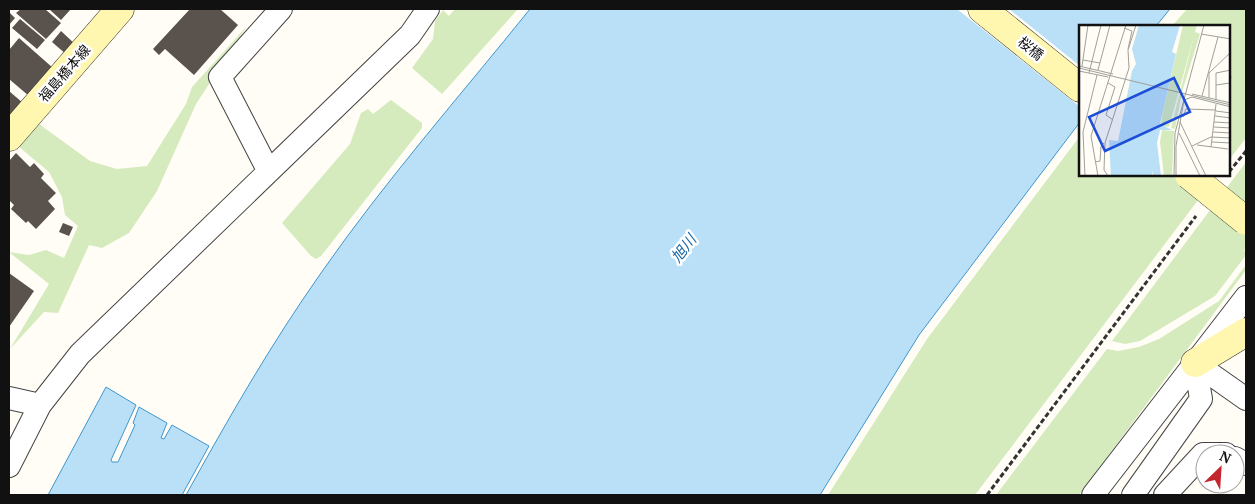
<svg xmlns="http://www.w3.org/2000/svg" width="1255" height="504" font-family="'PT Serif','Noto Sans JP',serif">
<rect width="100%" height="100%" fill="#fffdf5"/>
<path fill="#d5ebbd" d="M455,9H518L442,94L412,68L433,39L435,21L443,10L449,16Z
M1187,9H1246V138L1229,160V26H1172Z
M247,26L196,104L157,191L129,233L102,248L89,245L58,313L44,312L10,349L49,284L9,252L29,255L46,250L64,258L78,226L65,215L62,197L49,172L18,146L39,124L90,161L117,169L147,166L186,104L192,87Z
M391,100L422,123V128L321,256L316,259L311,256L282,223L350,144L361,113L368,109L373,114Z
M1080,136V175H1217L975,495H828L927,339Z
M1246,162V247L1244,250L1246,255L1215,296L1140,341L1125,344L1112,341Z
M1245,266L1246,270L1079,495H996L1107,349L1118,351L1139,347L1159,339L1219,301Z"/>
<path fill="#b9e0f7" stroke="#3f96cf" d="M530,9H1170L1156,26H1080V122L919,335L820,495H186C228,419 271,344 321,273C385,181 460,96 530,9Z
M106,387L136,405L111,460L112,462H118L135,425L133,423L139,407L167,423L161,438L164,439L172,425L209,446L182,495H48Z"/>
<path fill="#fffdf5" d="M957,9H1009L1080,66V107Z"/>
<path fill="#5a524d" d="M21,9H45L61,23L46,39L16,13Z
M49,9H71L61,20Z
M190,9H220L238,25L194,75L165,49L159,55L153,49Z
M9,12L15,18L9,25Z
M20,19L45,40L37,49L12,28Z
M61,31L76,45L67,55L52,42Z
M19,38L53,68L29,96L9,79V50Z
M9,91L23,103L9,120Z
M16,153L30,167L34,163L44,174L41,178L56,193L48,201L55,209L36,229L28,221L26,223L11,209L14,205L9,200V161Z
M63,223L73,227L69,236L59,232Z
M9,273L34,291L9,327Z"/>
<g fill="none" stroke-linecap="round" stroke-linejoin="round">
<defs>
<path id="street" d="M268,170L220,77L281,9
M1195,363L1246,399
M9,398L40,405
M1235,458L1246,464
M9,466L40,405L80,354L410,35L428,9
M1093,495L1246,297
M1133,495L1201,399L1195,363
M1165,495L1203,454H1226"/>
<path id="secondary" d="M982,9L1080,88
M9,137L120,9
M1195,363L1246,332"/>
</defs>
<use href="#street" stroke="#444" stroke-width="24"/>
<use href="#secondary" stroke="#333" stroke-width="29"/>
<path stroke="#333" stroke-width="3" stroke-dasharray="5 2.5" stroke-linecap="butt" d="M1229,172L1246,151
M987,495L1196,216"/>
<use href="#street" stroke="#fff" stroke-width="22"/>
<use href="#secondary" stroke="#fff6b0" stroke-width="28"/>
<defs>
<path id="secondary-bridge" d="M1189,175L1246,221"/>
</defs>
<use href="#secondary-bridge" stroke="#333" stroke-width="29" stroke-linecap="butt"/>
<use href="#secondary-bridge" stroke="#fff6b0" stroke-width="28"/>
</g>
<g text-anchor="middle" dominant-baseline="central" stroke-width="5" stroke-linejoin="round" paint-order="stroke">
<g font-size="14" fill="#111" stroke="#fff">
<text transform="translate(1031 48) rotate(39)">桜橋</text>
<text transform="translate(64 73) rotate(-49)">福島橋本線</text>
</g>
<g font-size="15" font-style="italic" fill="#1768a6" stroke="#fff">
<text transform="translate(683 248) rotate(-52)">旭川</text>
</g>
</g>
<g transform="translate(1079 25)">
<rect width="151" height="151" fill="#fffdf5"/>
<path d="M104,0H118L90,102L82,101L84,86ZM116,7L121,9L103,67L96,104L92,103ZM83,105L95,106L93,151H85L81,117Z" fill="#d5ebbd"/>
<path d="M60,0H101L93,27L97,29L81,99L93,105H81L78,118L82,151H74V145L73,151H32L30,115L39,116L53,46L57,39L53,24Z" fill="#b9e0f7"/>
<path fill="none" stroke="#a09f9a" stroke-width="1" d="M45,3L53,6L49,24M122,9L152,14M4,35L21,38M0,41L34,49M3,41L9,0M0,43L152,80M19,45L31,0M0,46L29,52M10,48L22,0M29,58L36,62L27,90L34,95M137,60L151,58L152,51M113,69L152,78M123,71L139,12M130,73V48L152,27M137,75V48L152,45M137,86L152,88M136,91L152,93M104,92L107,84L137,85M101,97L127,151M135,97L152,98M135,102L152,103M134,107L152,108M100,108L121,151M133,117L152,118M118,120L149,124M113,121L132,112L152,113M132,122L137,79M16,137L21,136L22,121L25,118M6,151L4,107L18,50M19,151L12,111L47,0M29,151L25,145L26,118L50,43L49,25L57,0M95,151L96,108L125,0M97,151V121L105,75L113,72L152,82"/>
<path fill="#1d4ed8" fill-opacity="0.15" stroke="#1d4ed8" stroke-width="2.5" d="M95,53L111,87L26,126L10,92Z"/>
<rect width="151" height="151" fill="none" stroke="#111" stroke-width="2.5"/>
</g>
<rect width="1255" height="504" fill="none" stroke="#111111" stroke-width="20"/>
<g transform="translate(1220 469) rotate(25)"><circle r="24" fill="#ffffff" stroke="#a0a0a0"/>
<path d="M0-4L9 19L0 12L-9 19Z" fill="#c4262e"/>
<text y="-8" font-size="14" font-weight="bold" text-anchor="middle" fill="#111111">N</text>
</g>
</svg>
